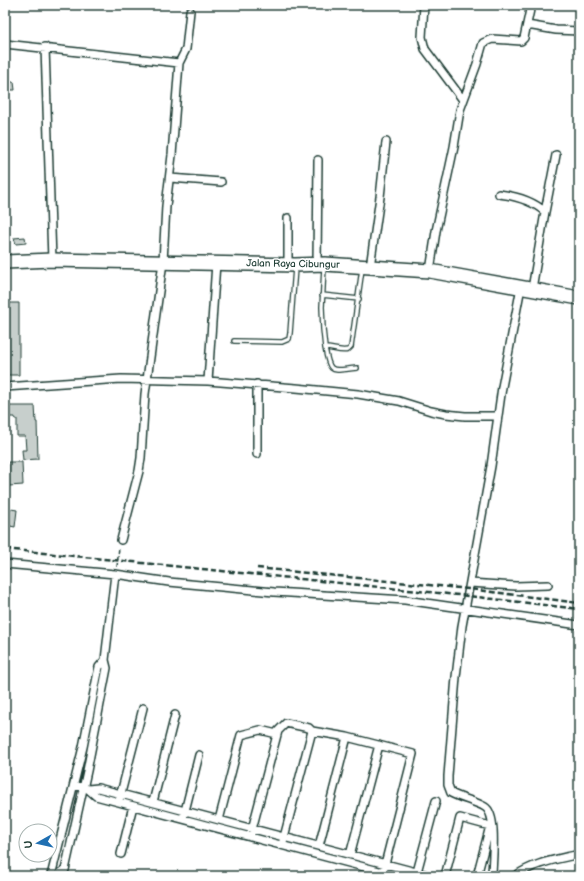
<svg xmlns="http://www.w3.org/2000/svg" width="584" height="881" font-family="'Balsamiq Sans',sans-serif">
<rect width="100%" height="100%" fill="#fff"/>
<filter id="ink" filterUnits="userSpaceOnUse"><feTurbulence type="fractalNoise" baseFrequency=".025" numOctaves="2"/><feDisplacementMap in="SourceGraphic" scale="8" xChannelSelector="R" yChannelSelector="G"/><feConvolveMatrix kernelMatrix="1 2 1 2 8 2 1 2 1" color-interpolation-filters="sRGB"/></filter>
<g filter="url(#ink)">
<path fill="#c7cfcc" stroke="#1f3d34" d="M7,82H14L15,90H8Z
M25,237L26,243L16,244L14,238Z
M5,303H19V375H5Z
M5,406H35L36,422H37L38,459L23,460L22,450H26L25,436H17V419H15V417H5Z
M8,462H22L23,485L9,486Z
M5,508L17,510L15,527L5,525Z"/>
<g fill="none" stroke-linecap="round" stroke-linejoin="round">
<defs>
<path id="lane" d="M324,267L322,307L323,329L325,348C333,348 340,352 348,350L351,347L362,269
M322,295L359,299
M234,341L282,342L289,339L290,333L295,268
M325,348C330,376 332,370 357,368"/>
<path id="street" d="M424,5L422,37L425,49L463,100
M527,25L556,30L579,31
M5,44L179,63
M45,47L52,260
M170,178L221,182
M499,194C516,196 533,201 545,212L532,289
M545,212L556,155
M317,264L318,160
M288,265V218
M370,267L380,197L386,142
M430,271L436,231L454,147L460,110L477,64L483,43L492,39L521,41L524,38L531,5
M208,381L216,263
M257,384V454
M5,387L121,379L208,381L296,388L358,394L399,401L431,411L446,414L465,416H497
M121,540L139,471L141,458L145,394L163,262L166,206L172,155L179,63L186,49L190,11
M5,564L115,574L169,582L274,592L405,600L579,625
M470,583L516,586L548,585
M74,785L88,789L98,788L431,876
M88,789L96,796L398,876
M120,797L143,708
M153,802L175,715
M184,815L199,755
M219,820L241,735L260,730L277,734
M250,837L278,731L286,723L309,728L312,731L347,737L413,754L383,872
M283,841L312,731
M319,846L347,737
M121,854L133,806
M350,855L379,745
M417,872L436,801
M51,876L83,747L99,667L105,660
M56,876L65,870L87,771L107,668L105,660L115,574
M445,876L460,818L490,826L477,876
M492,876C492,861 498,815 485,807C475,801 462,799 451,793L448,785V776L456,677L462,626L491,466L502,387L521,287
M515,876C536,862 555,860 579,854"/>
<path id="highway" d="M5,262L52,260L295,265L325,264L430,271L579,298"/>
</defs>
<use href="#lane" stroke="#1f3d34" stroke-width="6"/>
<use href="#street" stroke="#1f3d34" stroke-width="10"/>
<use href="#highway" stroke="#1f3d34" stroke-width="16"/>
<path stroke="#1f3d34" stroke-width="1.5" stroke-dasharray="4 3" stroke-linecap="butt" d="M117,567L119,547"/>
<use href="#lane" stroke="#fff" stroke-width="3.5"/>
<use href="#street" stroke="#fff" stroke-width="7"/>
<use href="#highway" stroke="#fff" stroke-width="13"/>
<path stroke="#1f3d34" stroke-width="2.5" stroke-dasharray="6 3" stroke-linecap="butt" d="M5,549L468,596L579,609
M257,568L469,589L579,603"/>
</g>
</g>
<g text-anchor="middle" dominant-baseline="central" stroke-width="3" stroke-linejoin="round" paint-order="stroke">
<g font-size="10" fill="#1f3d34" stroke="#fff">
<text transform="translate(293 264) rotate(1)">Jalan Raya Cibungur</text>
</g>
</g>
<rect width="584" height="881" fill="none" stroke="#fff" stroke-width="20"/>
<rect x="10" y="10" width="564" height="861" fill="none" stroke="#1f3d34" stroke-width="1.5" filter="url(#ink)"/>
<g transform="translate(38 843) rotate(262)"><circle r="19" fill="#ffffff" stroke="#a5b1ae"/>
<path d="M0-3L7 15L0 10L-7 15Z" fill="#1f6fb2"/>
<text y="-6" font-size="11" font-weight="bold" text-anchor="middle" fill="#1f3d34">U</text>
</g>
</svg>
